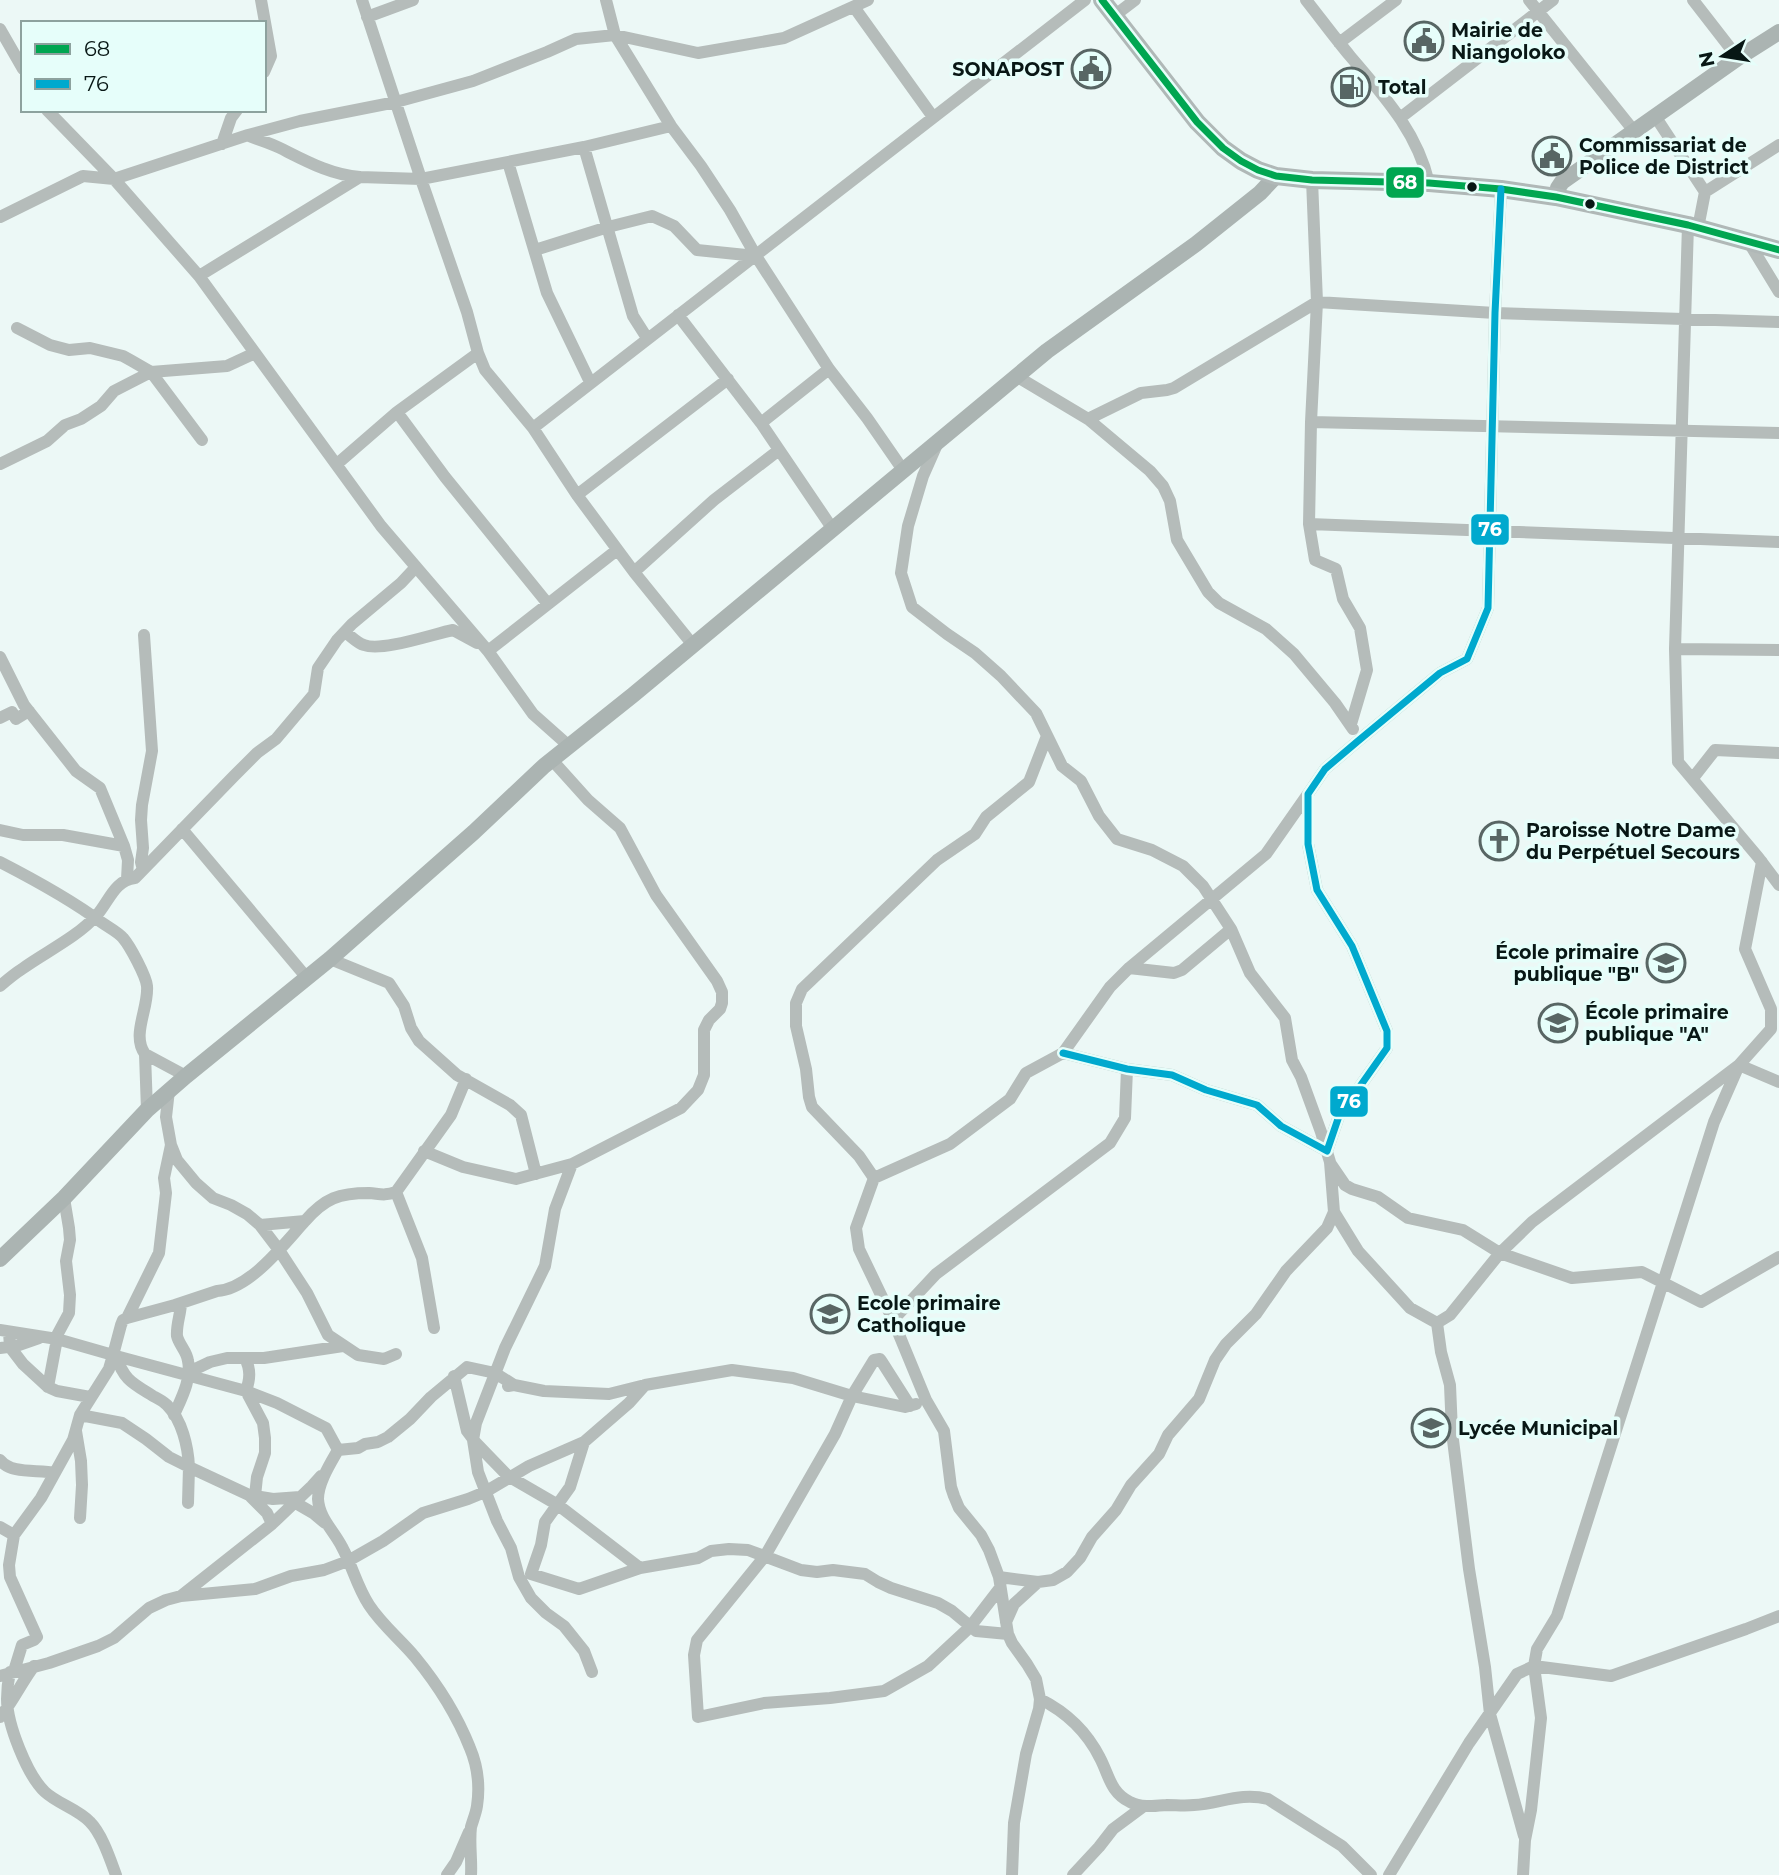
<svg xmlns="http://www.w3.org/2000/svg" width="1779" height="1875" font-family="Montserrat,sans-serif">
<rect width="100%" height="100%" fill="#ecf8f6"/>
<g fill="none" stroke-linecap="round" stroke-linejoin="round">
<path stroke="#b5bcba" stroke-width="12" d="M261,0L271,56L264,72
M362,0L421,179L467,312L478,353L485,370L533,428L577,495L634,572L693,645
M606,0L615,35L671,126L701,166L730,210L756,256L829,369L867,418L903,470
M1306,0C1321,19 1335,38 1350,56C1383,95 1417,131 1429,183
M1529,0L1634,131
M1693,0L1738,58
M854,7L933,117
M1114,16L1135,0
M367,17L413,0
M0,29L23,69
M1339,43L1396,0
M47,110L114,179L199,276L381,526L488,651L533,714L569,746
M1655,116L1705,192
M1400,118L1553,0
M249,136C259,140 270,143 280,148C306,161 331,175 360,177
M222,144L231,118L237,110
M584,147L633,316L647,338
M508,162L547,293L590,382
M1312,180L1317,302L1311,422L1309,524L1315,560L1336,569L1343,599L1360,628L1367,670L1351,724
M0,217L83,176L114,179L248,135L300,121L396,102L473,81L547,52L576,39L615,35L698,53L784,38L868,0
M1688,225L1675,649L1678,762L1758,857L1779,885
M1698,228L1705,192L1779,145
M1748,241L1779,292
M535,250L608,227L652,216L674,226L697,250L756,256
M199,276L360,177L421,179L584,147L671,126
M678,315L761,423L832,528
M17,328L50,345L69,350L90,348L123,356L132,361L151,372L202,440
M1016,376L1088,419L1150,471L1163,486L1170,501L1177,540L1208,592L1219,603L1266,629L1294,654L1335,703L1353,729
M397,412L445,477L548,604
M1088,419L1141,393L1167,390L1174,388L1317,302L1495,313L1779,322
M1311,422L1779,433
M761,423L829,369
M533,428L1085,0
M938,442L923,476L908,526L901,573L912,607L947,634L975,653L1001,676L1036,713L1062,766L1081,781L1099,816L1117,839L1152,850L1183,866L1203,886L1231,929L1250,973L1285,1018L1292,1060L1301,1077L1321,1132L1330,1162L1334,1212L1358,1251L1410,1308L1437,1323L1450,1315L1500,1253L1532,1222L1739,1065L1779,1082
M0,464L47,441L65,425L81,419L101,406L114,391L151,372L227,366L255,353
M337,464L397,412L478,353
M577,495L728,379
M1309,524L1779,542
M634,572L714,500L779,450
M345,632C351,636 357,643 364,645C382,652 433,634 453,630L477,643
M1675,649L1779,650
M488,651L617,550
M0,657L24,705L76,771L100,788L124,846L128,860L127,879
M0,718L12,712L16,719L29,711
M1693,778L1715,750L1779,753
M182,829L307,978
M0,830L23,835H63L124,846
M0,862C35,880 70,899 101,922C108,927 118,932 123,938C130,946 146,976 147,986C149,1008 131,1035 145,1054L147,1110
M143,870L141,862L143,848L141,820L142,805L152,751L144,635
M330,959L389,983L404,1006L411,1028L419,1041L457,1075L510,1105L521,1115L536,1174
M1129,968L1174,973L1182,970L1231,929
M0,986C7,980 14,974 22,969C47,951 76,938 97,915C109,901 115,880 135,878L234,776L257,753L276,739L314,694L318,668L337,640L352,624L401,583L416,567
M1063,1053L1127,1069L1172,1075L1206,1090L1257,1105L1281,1126L1327,1151L1339,1116L1387,1048V1031L1352,946L1317,890L1308,844V794L1325,769L1358,741L1440,673L1467,659L1488,608L1495,313L1501,189
M145,1054L186,1076
M169,1090L166,1117L171,1145L177,1160L196,1183L213,1198L231,1205L247,1214L260,1225L279,1250L307,1293L328,1335L358,1355L384,1359L396,1354
M171,1145L164,1178L166,1193L159,1253L127,1318L175,1305L217,1291C250,1289 284,1244 305,1221
M424,1151L463,1167L516,1179L572,1164L681,1108L698,1090L704,1075V1030L709,1020L720,1009L722,1003V992L717,981L656,895L620,828L588,800L552,760
M1330,1163L1345,1185L1352,1189L1378,1197L1408,1218L1463,1230L1500,1253L1572,1278L1642,1272L1701,1302L1779,1257
M572,1164L555,1209L545,1266L505,1348L476,1423L473,1440L478,1472L497,1521L511,1548L519,1577L531,1598L546,1613L564,1626L584,1651L592,1672
M874,1178L859,1156L812,1107L809,1097L806,1069L796,1026V1003L802,989L937,860L975,834L986,817L1029,782L1047,736
M396,1192L422,1258L434,1328
M260,1225L305,1221C325,1198 339,1193 369,1193C381,1194 384,1196 396,1192L451,1115L466,1079
M127,1318L123,1320L121,1325L113,1355L116,1356C124,1380 132,1383 153,1396C157,1398 163,1401 167,1405C182,1420 188,1446 189,1467L249,1495L273,1499L300,1497
M893,1320L936,1274L1110,1143L1125,1118L1127,1069
M1437,1323L1441,1352L1450,1385L1452,1432L1469,1569L1485,1667L1490,1714L1524,1836
M0,1330L57,1339L113,1355L109,1369L80,1415L73,1440L41,1498L14,1535L9,1565L10,1577L37,1637L34,1640L22,1645L14,1671
M9,1332L10,1347L23,1364L48,1387
M55,1339L69,1313L70,1295L66,1261L70,1240L69,1228L64,1198
M57,1339L48,1387L57,1391L90,1397
M0,1348L16,1346L39,1338
M116,1356L246,1391L277,1403L326,1428L338,1450
M245,1358C251,1370 250,1379 246,1391L263,1423L265,1438V1453L257,1477L255,1496
M189,1372L210,1362L227,1358H264L343,1346
M454,1376L467,1431L476,1443L508,1476L558,1505L640,1568
M645,1385L629,1403L584,1442L570,1487L545,1522L541,1545L531,1574L579,1589L640,1568L698,1558L711,1551L729,1549L748,1550L801,1570L817,1572L833,1570L865,1574L878,1582L891,1588L938,1603L952,1611L976,1631L1008,1634
M508,1386L514,1385L544,1391L609,1394L645,1385L732,1370L793,1378L852,1396L905,1407L916,1404
M910,1406L882,1362L880,1359L874,1360L852,1396L835,1434L765,1556L697,1640L694,1655L698,1717L764,1703L830,1698L884,1691L928,1666L970,1627L1000,1588
M80,1415L122,1423L146,1439L169,1457L189,1467L188,1503
M174,1415C181,1399 192,1379 188,1361C187,1351 179,1345 177,1336C176,1325 181,1313 181,1303
M76,1431L81,1461L82,1485L80,1518
M0,1460C12,1475 38,1469 55,1473
M249,1495L267,1513L272,1524
M294,1502L313,1513L325,1523
M0,1527L14,1535
M999,1577L1038,1582L1053,1580L1067,1572L1080,1558L1092,1537L1116,1510L1131,1485L1159,1454L1168,1435L1199,1399L1215,1360L1226,1344L1256,1314L1286,1271L1327,1228L1334,1212
M181,1596L272,1524L312,1486L321,1476
M1006,1622L1014,1604L1038,1582
M10,1672C8,1681 7,1690 7,1699C7,1724 27,1775 45,1792C58,1804 78,1809 90,1822C102,1834 110,1859 116,1875
M0,1676L49,1663L98,1646L114,1638L149,1608L166,1600L181,1596L255,1589L291,1576L324,1570L348,1561L383,1541L423,1513L468,1499L485,1492L529,1466L584,1442
M1040,1699C1066,1712 1087,1732 1100,1758C1109,1775 1110,1792 1130,1802C1141,1808 1155,1806 1167,1805C1176,1805 1185,1806 1194,1805C1221,1803 1241,1792 1268,1799L1342,1846L1371,1875
M0,1717C13,1702 21,1683 34,1666
M447,1875L456,1862L469,1832
M471,1875C472,1859 469,1843 471,1827C473,1820 476,1813 477,1806C480,1786 478,1767 470,1748C457,1715 438,1685 415,1657C400,1639 382,1625 369,1605C357,1587 352,1565 342,1547C334,1531 319,1518 318,1499C318,1483 330,1464 338,1450L358,1448L365,1444L378,1442L388,1437L410,1419L431,1397L467,1367L495,1373L514,1385
M1012,1875L1014,1823L1026,1754L1039,1709L1040,1699L1036,1679L1027,1664L1012,1643L1008,1634L999,1577L989,1550L981,1535L959,1508L954,1496L951,1487L944,1431L926,1400L893,1320L859,1249L856,1228L874,1178L950,1144L1010,1099L1026,1073L1063,1053L1110,987L1129,968L1266,854L1308,794
M1073,1875L1099,1847L1113,1829L1144,1806
M1389,1875L1469,1743L1517,1674L1534,1666L1611,1676L1746,1629L1779,1616
M1523,1875L1525,1840L1531,1810L1541,1718L1534,1666L1537,1649L1557,1616L1714,1122L1739,1065L1771,1029V1009L1745,949L1762,862"/>
<path stroke="#abb4b2" stroke-width="16" d="M1556,197L1558,188L1562,182L1738,58L1779,32
M0,1259L64,1198L147,1110L186,1076L330,959L474,832L544,766L633,695L1047,351L1196,244L1260,193L1276,176"/>
<path stroke="#b0b8b7" stroke-width="18" d="M1102,0L1197,122L1223,148L1241,161L1258,170L1276,176L1312,180L1429,183L1501,189L1556,197L1688,225L1779,250"/>
<defs>
<path id="bus-1" d="M1102,0L1197,122L1223,148L1241,161L1258,170L1276,176L1312,180L1429,183L1501,189L1556,197L1688,225L1779,250"/>
<path id="bus-2" d="M1063,1053L1127,1069L1172,1075L1206,1090L1257,1105L1281,1126L1327,1151L1339,1116L1387,1048V1031L1352,946L1317,890L1308,844V794L1325,769L1358,741L1440,673L1467,659L1488,608L1495,313L1501,189"/>
</defs>
<use href="#bus-1" stroke="#e6fefa" stroke-width="12"/>
<use href="#bus-2" stroke="#e6fefa" stroke-width="12"/>
<use href="#bus-1" stroke="#00a651" stroke-width="7"/>
<use href="#bus-2" stroke="#00a9ce" stroke-width="7"/>
</g>
<defs>
<symbol id="civic-ring" viewBox="-11 -11 22 22"><circle r="9.5" fill="#e6fefa" stroke="#586664" stroke-width="1.5"/><path d="M-.6-6.5H3V-4.5H.6V-3L4-1V1h2V6H-6V1h2V-1L-.6-3ZM-1.2 2.5V6h2.4V2.5Z" fill="#586664"/></symbol>
<symbol id="fuel-ring" viewBox="-11 -11 22 22"><circle r="9.5" fill="#e6fefa" stroke="#586664" stroke-width="1.5"/><path d="M-5.5-6h7V0h2V4h1.3V-2.5L3-4.5l.8-.8L6-3V5H2.5V1h-1V6h-7ZM-4.2-4.7v3.2H.2V-4.7Z" fill="#586664"/></symbol>
<symbol id="church-ring" viewBox="-11 -11 22 22"><circle r="9.5" fill="#e6fefa" stroke="#586664" stroke-width="1.5"/><path d="M-1.2-6h2.4v3.5h3.3v2.4h-3.3V6h-2.4V-.1h-3.3v-2.4h3.3Z" fill="#586664"/></symbol>
<symbol id="school-ring" viewBox="-11 -11 22 22"><circle r="9.5" fill="#e6fefa" stroke="#586664" stroke-width="1.5"/><path d="M0-5L7-2L0 1L-7-2ZM-4 1L0 2.5L4 1V4Q0 6-4 4Z" fill="#586664"/></symbol>
</defs>
<g fill-rule="evenodd">
<use href="#civic-ring" x="1402" y="19" width="44" height="44"/>
<use href="#civic-ring" x="1069" y="47" width="44" height="44"/>
<use href="#fuel-ring" x="1329" y="65" width="44" height="44"/>
<use href="#civic-ring" x="1530" y="134" width="44" height="44"/>
<use href="#church-ring" x="1477" y="819" width="44" height="44"/>
<use href="#school-ring" x="1644" y="941" width="44" height="44"/>
<use href="#school-ring" x="1536" y="1001" width="44" height="44"/>
<use href="#school-ring" x="808" y="1292" width="44" height="44"/>
<use href="#school-ring" x="1409" y="1406" width="44" height="44"/>
</g>
<g fill="#081715" stroke="#e6fefa" stroke-width="2.5">
<circle cx="1472" cy="187" r="6"/>
<circle cx="1590" cy="204" r="6"/>
</g>
<g text-anchor="middle" dominant-baseline="central" stroke-width="7" stroke-linejoin="round" paint-order="stroke">
<g font-size="19" font-weight="bold" fill="#081715" stroke="#e6fefa" text-anchor="start">
<text x="1451" y="30">Mairie de<tspan x="1451" dy="22">Niangoloko</tspan></text>
<text x="1064" y="69" text-anchor="end">SONAPOST</text>
<text x="1378" y="87">Total</text>
<text x="1579" y="145">Commissariat de<tspan x="1579" dy="22">Police de District</tspan></text>
<text x="1526" y="830">Paroisse Notre Dame<tspan x="1526" dy="22">du Perpétuel Secours</tspan></text>
<text x="1639" y="952" text-anchor="end">École primaire<tspan x="1639" dy="22">publique "B"</tspan></text>
<text x="1585" y="1012">École primaire<tspan x="1585" dy="22">publique "A"</tspan></text>
<text x="857" y="1303">Ecole primaire<tspan x="857" dy="22">Catholique</tspan></text>
<text x="1458" y="1428">Lycée Municipal</text>
</g>
</g>
<g stroke="#e6fefa" stroke-width="2.5">
<rect x="1385" y="166" width="40" height="33" rx="7" fill="#00a651"/>
<rect x="1470" y="513" width="40" height="33" rx="7" fill="#00a9ce"/>
<rect x="1329" y="1085" width="40" height="33" rx="7" fill="#00a9ce"/>
</g>
<g font-size="19" text-anchor="middle" font-weight="bold" fill="#fff">
<text x="1405" y="189">68</text>
<text x="1490" y="536">76</text>
<text x="1349" y="1108">76</text>
</g>
<rect x="21" y="21" width="245" height="91" fill="#e6fefa" stroke="#8da29e" stroke-width="2"/>
<rect x="35" y="44" width="35" height="10" fill="#00a651" stroke="#8da29e" stroke-width="2"/>
<text x="84" y="56" font-size="21" fill="#081715">68</text>
<rect x="35" y="79" width="35" height="10" fill="#00a9ce" stroke="#8da29e" stroke-width="2"/>
<text x="84" y="91" font-size="21" fill="#081715">76</text>
<g transform="translate(1723 56) rotate(258)" stroke="#e6fefa" stroke-width="5" paint-order="stroke">
<path d="M0-5L12 26L0 18L-12 26Z" fill="#081715"/>
<text y="-10" font-size="19" font-weight="bold" text-anchor="middle" fill="#081715">N</text>
</g>
</svg>
